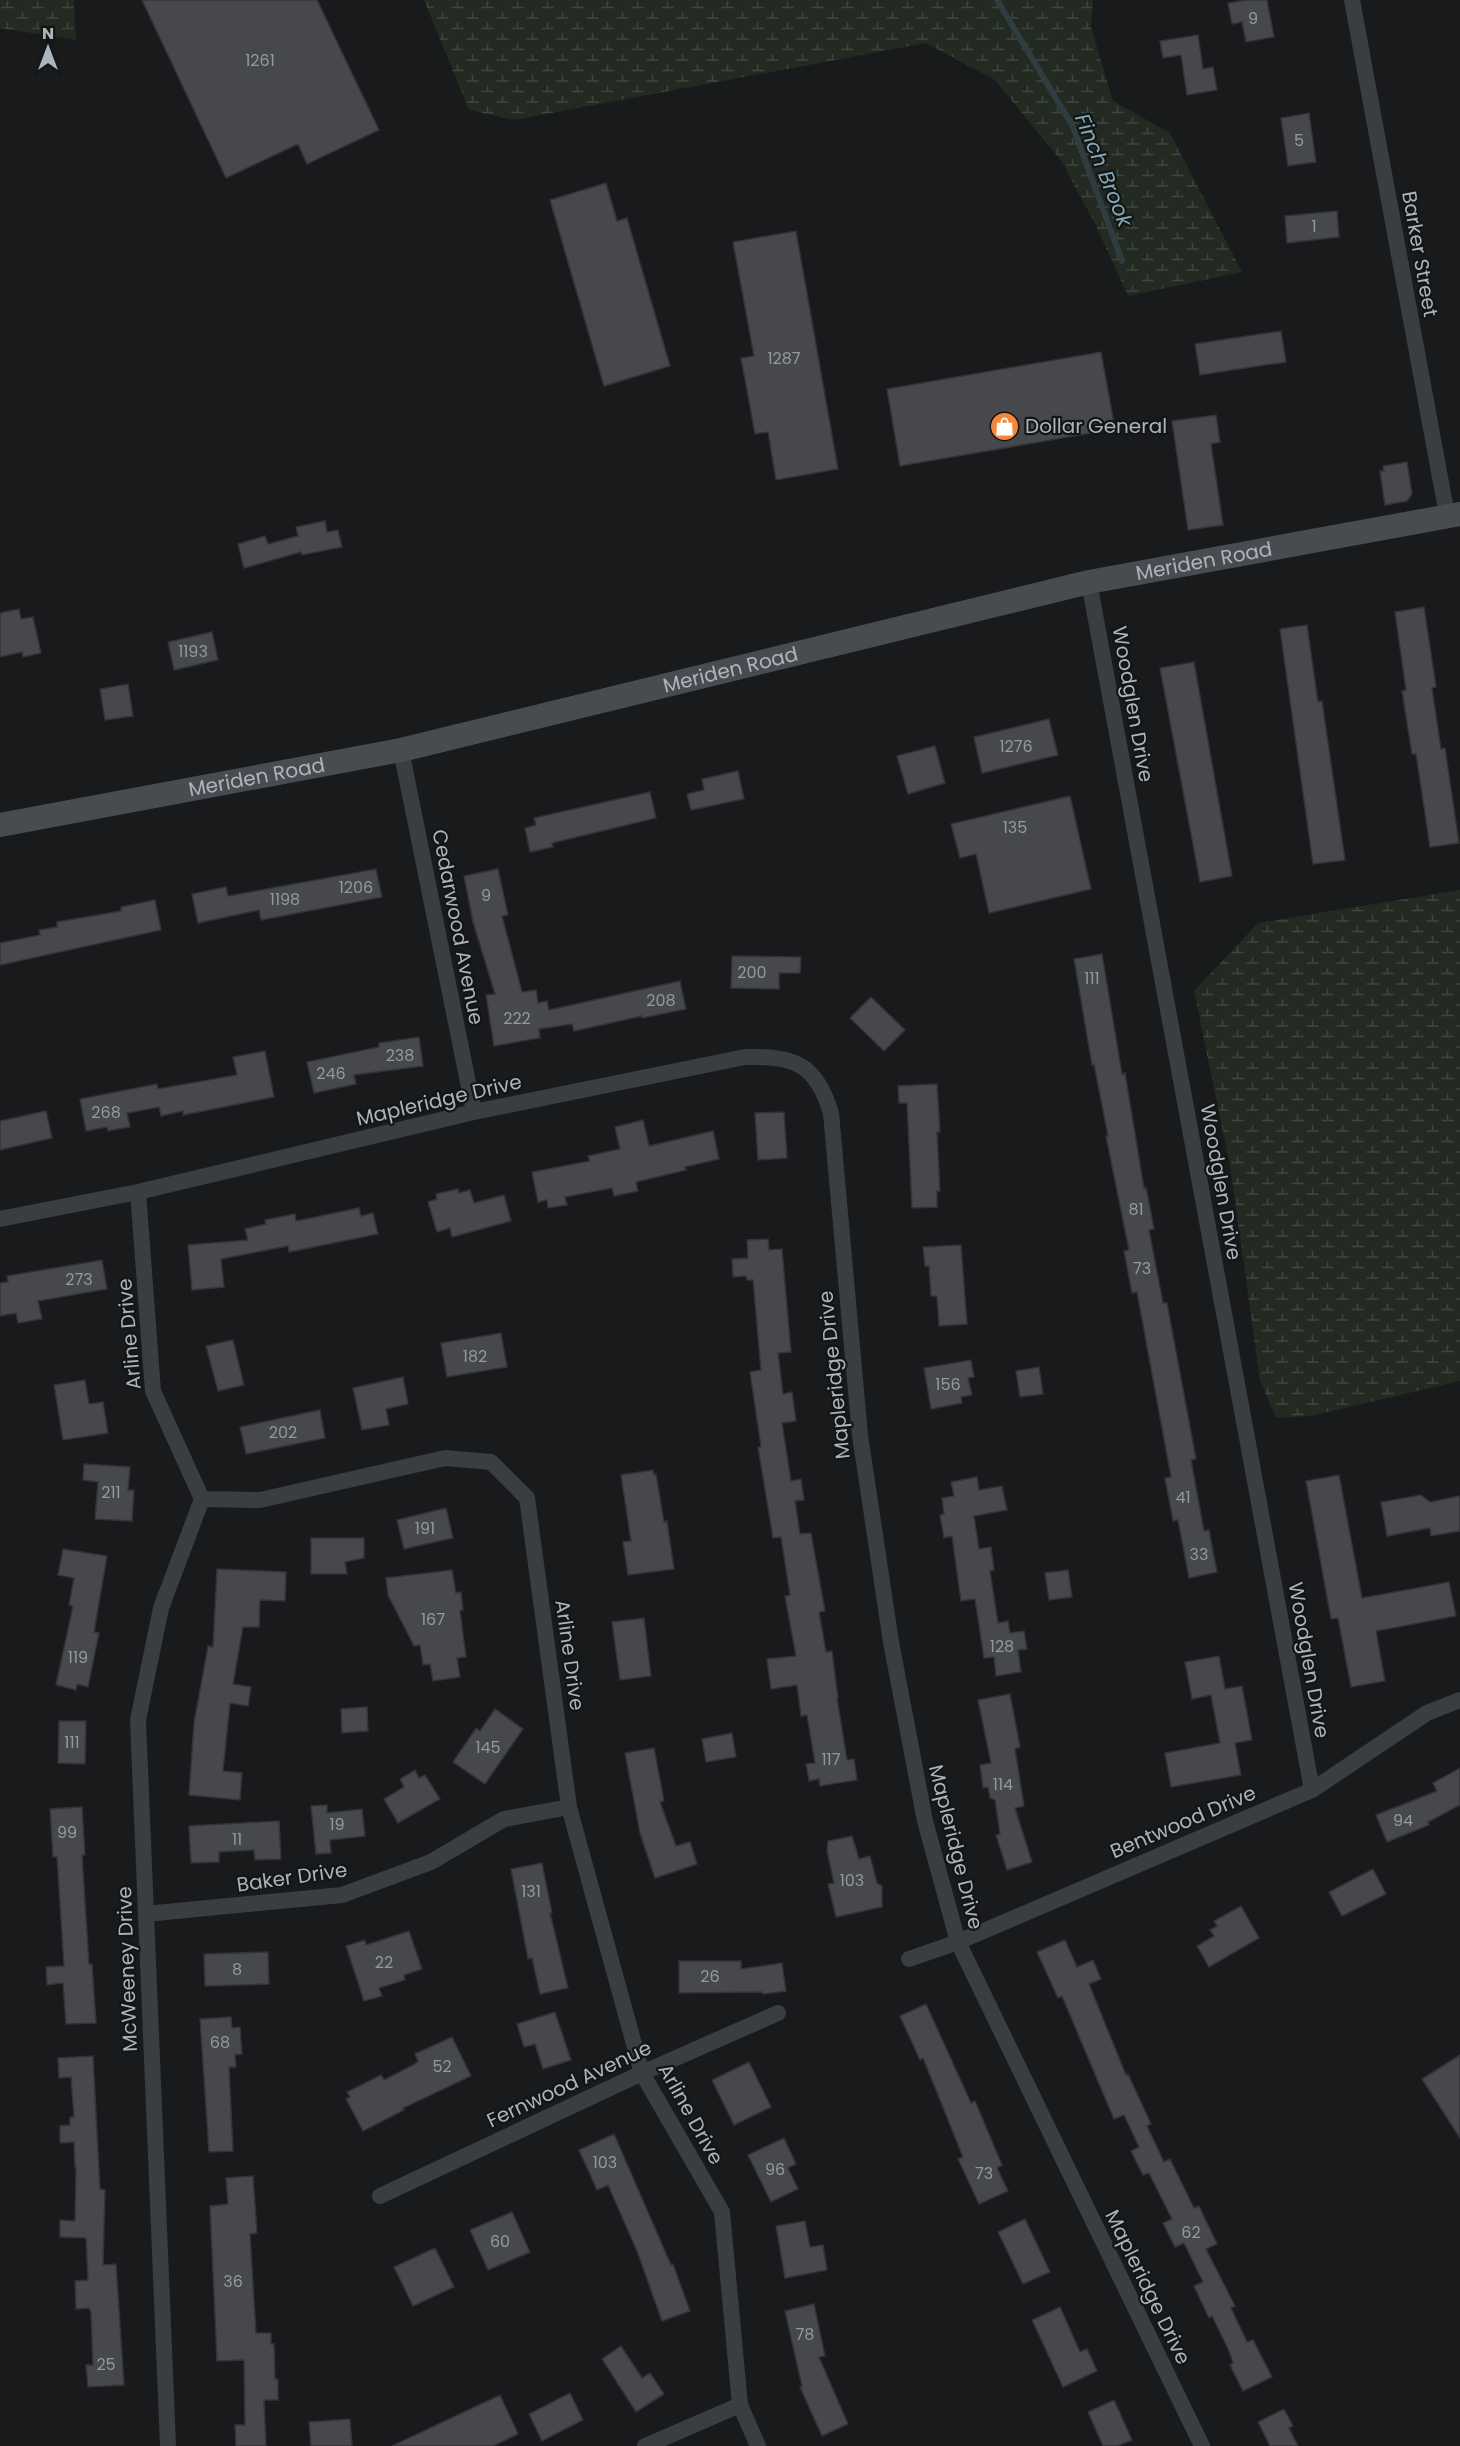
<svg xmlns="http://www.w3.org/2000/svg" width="1460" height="2446" font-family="Poppins,sans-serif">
<defs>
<pattern id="wetland-marsh" width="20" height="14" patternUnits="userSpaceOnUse" patternTransform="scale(1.5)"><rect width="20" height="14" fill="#222a21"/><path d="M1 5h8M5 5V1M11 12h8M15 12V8" fill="none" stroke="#3f463f"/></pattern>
</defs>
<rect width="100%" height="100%" fill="#191a1b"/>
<path fill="url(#wetland-marsh)" d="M0,0H74L76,40L0,28Z
M424,0H1093L1091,27L1113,101L1170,133L1242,272L1128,296L1095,224L1062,162L995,80L926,43L514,120L469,110Z
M1460,890V1381L1311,1416L1276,1418L1260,1380L1230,1165L1194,991L1258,923Z"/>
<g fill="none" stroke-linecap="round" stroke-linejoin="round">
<path stroke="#2f3c40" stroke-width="6" d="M997,0L1072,125L1122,261"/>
</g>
<path fill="#46484b" stroke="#333437" stroke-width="1.5" d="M142,0H317L379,130L307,164L298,144L226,178Z
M1246,0H1267L1274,37L1246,42L1242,22L1232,24L1228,3Z
M1198,35L1203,69L1213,67L1217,90L1187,95L1181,55L1163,58L1160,41Z
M1309,113L1316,162L1288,166L1281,118Z
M606,183L617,221L627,218L670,366L604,386L550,200Z
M1337,211L1339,237L1287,243L1285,216Z
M796,231L838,469L776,480L768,432L755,434L741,358L754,356L733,242Z
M1281,331L1286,362L1200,375L1195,344Z
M1101,352L1115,429L900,466L887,389Z
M1216,415L1220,442L1211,444L1223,525L1188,530L1172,421Z
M1407,462L1412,494L1407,501L1385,505L1380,471H1384L1383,466Z
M325,521L327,532L338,530L342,547L302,555L301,552L244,568L238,544L265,536L268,544L298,536L296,527Z
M1424,607L1436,687L1432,688L1441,749L1445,748L1459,843L1430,847L1416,754H1412L1402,691L1406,690L1395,612Z
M19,609L21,619L33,617L41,653L23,657L22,652L0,657V613Z
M1307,625L1318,702L1322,701L1345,860L1313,864L1280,629Z
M212,632L218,660L174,670L168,642Z
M1194,662L1232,876L1200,882L1160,668Z
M128,684L133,716L105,720L100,689Z
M1049,719L1058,755L982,773L974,737Z
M935,746L945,783L908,794L897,756Z
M738,771L744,799L691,810L687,794L704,790L702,779Z
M650,792L656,818L552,843L553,847L530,852L525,828L536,825L534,818Z
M1070,796L1091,889L989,913L976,854L960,858L951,824Z
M376,869L382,897L261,920L259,910L198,923L192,894L226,887L228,896Z
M498,869L508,915L502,916L522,992L536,990L538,1003L547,1001L549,1010L680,981L686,1009L642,1018V1016L574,1031L572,1024L539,1029L540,1038L494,1046L486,995L495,994L473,922L464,876Z
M155,900L161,930L0,965V943L40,935L39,930L57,927V922L121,911V907Z
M1102,954L1122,1074L1125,1073L1144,1188L1146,1187L1154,1229L1149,1230L1163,1303H1167L1196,1459L1191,1460L1204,1531L1209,1530L1217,1572L1189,1578L1178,1520L1173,1521L1165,1478L1171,1477L1137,1292L1132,1293L1124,1251L1129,1250L1106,1136H1108L1094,1064L1092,1065L1074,959Z
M732,956L801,957L800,973H779V989L731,988Z
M871,997L905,1030L884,1051L850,1018Z
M419,1037L423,1066L354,1075L356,1084L314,1093L307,1062L379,1047V1043Z
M265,1051L274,1097L183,1115V1111L161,1116L159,1107L127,1113L130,1127L108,1131L107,1127L86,1131L80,1099L157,1084L158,1089L237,1075L233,1057Z
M937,1084L940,1132H937L940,1191H937V1207L912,1208L907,1103H899L898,1086Z
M46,1111L52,1138L0,1150V1121Z
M784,1112L787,1158L758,1160L755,1113Z
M643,1120L649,1146L713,1131L719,1159L685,1167L686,1170L636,1182L638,1191L614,1196L612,1188L565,1197L567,1205L548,1208L547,1200L538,1202L532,1172L590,1161L588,1156L620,1149L615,1127Z
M458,1189L459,1193L470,1190L474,1203L504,1195L511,1221L452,1237L450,1228L437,1232L428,1202L437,1199L436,1194Z
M359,1208L361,1216L373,1213L378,1234L289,1252L288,1246L221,1259L224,1287L192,1290L188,1245L248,1240L245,1229L266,1224L265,1220L295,1214L296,1221Z
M768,1239L769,1250L782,1249L791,1352L778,1353L783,1394L792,1392L796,1421L782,1423L791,1481L801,1479L804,1500L795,1501L800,1534L811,1533L825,1611L819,1612L826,1652L832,1651L838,1698H837L847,1760L854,1759L857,1780L820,1786L819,1779L809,1781L806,1764L815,1763L807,1715L801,1716L797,1685L771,1689L767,1659L796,1656L785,1596L790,1595L781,1537L773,1538L758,1447H761L750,1372L761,1370L753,1280H747L746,1276L733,1277L732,1259L748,1258L747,1240Z
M961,1245L967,1324L939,1326L937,1296H931L929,1266H925L923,1247Z
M102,1260L107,1289L38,1301L42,1319L18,1323L16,1313L0,1316V1283L8,1282L7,1276Z
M501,1333L507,1367L447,1377L441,1343Z
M233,1340L244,1385L218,1391L206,1346Z
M971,1360L974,1377L968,1378L972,1395L961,1397L962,1403L931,1409L924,1368Z
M1039,1367L1043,1394L1020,1397L1016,1371Z
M403,1377L408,1404L386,1409L389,1425L362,1430L353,1388Z
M85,1380L89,1404L103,1402L108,1433L63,1440L54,1385Z
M320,1410L325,1438L246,1454L240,1427Z
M84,1464L130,1467L128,1490H134L132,1521L95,1519L98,1482L83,1480Z
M653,1470L654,1475L656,1474L664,1522L667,1521L674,1569L628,1575L623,1542L631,1541L621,1475Z
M1339,1475L1362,1598L1449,1582L1456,1616L1376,1631L1385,1681L1351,1687L1338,1618L1331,1619L1306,1481Z
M977,1477L979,1490L1002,1486L1007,1510L974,1516L979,1549L991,1547L994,1570L990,1571L998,1623L1008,1621L1010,1633L1024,1631L1027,1649L1018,1650L1021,1672L996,1676L994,1657L984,1658L975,1599L961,1601L952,1536L944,1538L940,1515L944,1514L942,1498L954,1496L951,1482Z
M1421,1495L1430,1502L1460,1496V1531L1431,1536L1430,1528L1387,1536L1381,1502Z
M446,1508L453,1538L404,1549L397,1520Z
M311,1538H364V1558L345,1562L347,1574H311Z
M63,1549L107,1556L94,1632L99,1633L88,1687L77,1684L76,1690L56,1685L73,1606L69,1605L74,1578L58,1575Z
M217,1569L286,1572L285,1601L260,1600L259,1627H243L233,1684L251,1687L248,1706L230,1703L223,1771L242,1773L240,1800L189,1795L194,1723L208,1646L213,1647Z
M452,1570L456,1593L461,1592L463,1610H460L466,1657L457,1658L460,1677L433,1681L430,1664L423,1665L420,1645L414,1646L388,1595L386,1578Z
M1068,1570L1072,1597L1049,1600L1045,1573Z
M644,1618L651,1676L620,1680L612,1622Z
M1219,1656L1225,1689L1242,1686L1252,1740L1235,1743L1241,1775L1171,1787L1165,1753L1220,1743L1211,1695L1192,1699L1185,1662Z
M1010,1694L1020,1747L1015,1749L1024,1806L1015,1808L1032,1862L1007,1870L996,1835L1000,1834L995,1800L990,1798L988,1787L983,1788L980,1765L991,1763L978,1700Z
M367,1707L368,1731L342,1733L341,1709Z
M495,1709L523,1729L485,1784L453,1762L476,1728L480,1731Z
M59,1721H86L85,1764L58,1763Z
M732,1733L736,1757L706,1762L702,1739Z
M654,1748L664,1801L660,1802L676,1846L690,1842L697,1864L655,1878L640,1833L625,1753Z
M1460,1768V1805L1428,1822L1429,1825L1387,1842L1376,1815L1437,1791L1433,1783Z
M415,1770L419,1778L425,1775L440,1799L398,1823L384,1799L404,1787L400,1779Z
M327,1805V1813L362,1809L365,1836L330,1840L331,1853L316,1854L311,1806Z
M82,1807L85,1855H82L89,1964H92L96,2023L66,2024L63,1983L47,1985L46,1967L64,1966L57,1857H53L50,1809Z
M279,1821L281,1859L255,1860L254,1850L219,1852V1862L191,1863L189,1826Z
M852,1836L859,1859L870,1856L877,1883L882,1886V1907L836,1917L828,1884L834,1883L827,1851L828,1841Z
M542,1863L552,1913H550L568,1988L540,1994L532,1958L528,1959L511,1869Z
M1373,1869L1386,1894L1342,1916L1329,1892Z
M1241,1906L1259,1938L1209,1967L1197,1946L1214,1936L1210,1930L1217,1926L1214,1921Z
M409,1931L422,1969L404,1975L405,1980L379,1988L382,1996L364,2001L346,1946L365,1940L366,1945Z
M1065,1940L1077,1967L1093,1960L1101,1979L1089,1984L1126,2075L1128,2074L1151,2124L1147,2126L1164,2162L1170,2159L1194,2208L1199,2206L1217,2244L1206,2249L1235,2306L1231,2308L1247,2342L1253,2340L1272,2377L1243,2391L1230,2365L1233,2363L1229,2351L1212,2316L1209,2318L1194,2286L1203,2282L1184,2243L1175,2247L1163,2223L1172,2219L1149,2173L1143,2175L1131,2151L1139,2147L1124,2115L1114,2119L1062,1996L1058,1998L1037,1952Z
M268,1952L269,1984L205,1986L204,1954Z
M679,1961H741V1969L782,1963L786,1991L763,1994L762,1992L679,1993Z
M926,2004L971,2103L975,2101L1002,2165L997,2168L1008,2191L979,2204L958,2159L963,2157L923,2058L920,2060L900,2016Z
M555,2012L571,2060L543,2069L535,2044L524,2047L517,2024Z
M231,2017L232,2028L240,2027L242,2054L235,2055L236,2067H229L233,2151L209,2152L200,2019Z
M452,2037L471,2076L403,2108L404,2110L363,2131L346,2099L350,2097L347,2092L381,2075L384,2080L415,2064L418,2061L415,2054Z
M1460,2055V2138L1422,2079Z
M93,2056L100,2189L105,2190L103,2265L116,2264L124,2385L88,2387L86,2365H93L91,2313L89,2308L76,2309L75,2281L88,2280L86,2238L60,2237V2220L75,2221L76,2168H75L74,2142L60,2143V2126L70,2125V2117H74L71,2077L59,2078L58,2058Z
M749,2062L771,2107L734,2125L712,2080Z
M614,2134L671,2265L673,2264L690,2311L662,2321L637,2251L608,2185L597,2190L579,2150Z
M784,2138L796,2164L788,2168L798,2189L771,2202L748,2155Z
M253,2176L257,2233L250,2234L256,2333H271V2344H274L275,2379H278V2400H264L266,2446H236L235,2425H245L244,2360L217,2361L210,2206L228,2204L226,2178Z
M512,2212L530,2252L488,2270L470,2230Z
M1025,2219L1050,2272L1023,2284L998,2232Z
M805,2221L810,2247L823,2245L827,2270L785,2278L776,2226Z
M435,2248L454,2287L413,2306L394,2267Z
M814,2304L825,2356L819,2357L848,2424L822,2436L800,2387L802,2386L785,2311Z
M1060,2307L1080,2352L1087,2349L1097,2371L1063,2387L1032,2320Z
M621,2346L642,2378L650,2373L664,2394L636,2412L602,2359Z
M570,2393L583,2420L542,2441L529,2414Z
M500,2395L518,2434L493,2446H392Z
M1114,2400L1132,2440L1118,2446H1103L1088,2412Z
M1284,2409L1293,2426L1289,2428L1298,2446H1270L1258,2422Z
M350,2419L352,2446H311L309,2422Z"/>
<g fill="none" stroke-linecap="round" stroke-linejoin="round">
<path stroke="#3a3d41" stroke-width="16" d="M1352,0L1447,515
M1089,582L1312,1790
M401,750L474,1112
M138,1192L153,1391L202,1499
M0,1219L138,1192L474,1112L745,1057C794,1056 816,1063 831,1113L860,1435L891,1642L925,1821L958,1942L1202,2446
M202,1499L260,1500L445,1458L491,1462L527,1498L569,1807L642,2073L722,2212L740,2405L758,2446
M146,1914L342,1895L431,1862L504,1819L569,1807
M909,1959L958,1942L1312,1790L1427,1713L1460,1700
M380,2196L642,2073L778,2013
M168,2446L138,1720L161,1608L202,1499
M645,2446L740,2405"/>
<path stroke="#484c51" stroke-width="24" id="s1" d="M0,825L401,750L1089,582L1460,514"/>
</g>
<defs>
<symbol id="shop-disc" viewBox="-11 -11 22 22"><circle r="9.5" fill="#f48839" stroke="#141517"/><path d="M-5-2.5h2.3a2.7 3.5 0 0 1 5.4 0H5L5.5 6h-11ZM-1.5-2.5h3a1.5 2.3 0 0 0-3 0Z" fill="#fff"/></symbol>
</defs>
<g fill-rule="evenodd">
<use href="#shop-disc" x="988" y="410" width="33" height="33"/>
</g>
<g text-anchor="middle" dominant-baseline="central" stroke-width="4.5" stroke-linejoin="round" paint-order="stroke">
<g font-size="16" fill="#92999f">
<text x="1253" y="18">9</text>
<text x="260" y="60">1261</text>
<text x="1299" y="140">5</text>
<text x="1314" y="226">1</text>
<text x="784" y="358">1287</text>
<text x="193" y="651">1193</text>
<text x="1016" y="746">1276</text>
<text x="1015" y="827">135</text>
<text x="356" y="887">1206</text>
<text x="486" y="895">9</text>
<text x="285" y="899">1198</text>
<text x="752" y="972">200</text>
<text x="1092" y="978">111</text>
<text x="661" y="1000">208</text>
<text x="517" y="1018">222</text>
<text x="400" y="1055">238</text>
<text x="331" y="1073">246</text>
<text x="106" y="1112">268</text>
<text x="1136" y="1209">81</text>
<text x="1142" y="1268">73</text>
<text x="79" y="1279">273</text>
<text x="475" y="1356">182</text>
<text x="948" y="1384">156</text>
<text x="283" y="1432">202</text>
<text x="111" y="1492">211</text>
<text x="1183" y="1497">41</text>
<text x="425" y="1528">191</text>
<text x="1199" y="1554">33</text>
<text x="433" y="1619">167</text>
<text x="1002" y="1646">128</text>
<text x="78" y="1657">119</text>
<text x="72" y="1742">111</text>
<text x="488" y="1747">145</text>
<text x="831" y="1759">117</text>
<text x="1003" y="1784">114</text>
<text x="1403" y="1820">94</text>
<text x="337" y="1824">19</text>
<text x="67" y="1832">99</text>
<text x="237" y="1839">11</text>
<text x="852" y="1880">103</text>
<text x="531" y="1891">131</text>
<text x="384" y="1962">22</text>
<text x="237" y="1969">8</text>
<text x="710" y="1976">26</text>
<text x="220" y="2042">68</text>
<text x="442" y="2066">52</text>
<text x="605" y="2162">103</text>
<text x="775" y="2169">96</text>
<text x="984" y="2173">73</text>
<text x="1191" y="2232">62</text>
<text x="500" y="2241">60</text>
<text x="233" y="2281">36</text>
<text x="805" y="2334">78</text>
<text x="106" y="2364">25</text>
</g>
<g font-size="20" fill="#acb4bb" stroke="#141517">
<text transform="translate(1420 254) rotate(80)">Barker Street</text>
<text stroke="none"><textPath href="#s1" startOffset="1233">Meriden Road</textPath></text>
<text stroke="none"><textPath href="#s1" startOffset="747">Meriden Road</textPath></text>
<text transform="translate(1133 704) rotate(80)">Woodglen Drive</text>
<text stroke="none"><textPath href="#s1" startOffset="261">Meriden Road</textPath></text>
<text transform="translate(458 927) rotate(79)">Cedarwood Avenue</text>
<text transform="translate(439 1100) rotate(-13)">Mapleridge Drive</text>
<text transform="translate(1221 1182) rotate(80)">Woodglen Drive</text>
<text transform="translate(129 1334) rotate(-95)">Arline Drive</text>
<text transform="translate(834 1375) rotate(-96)">Mapleridge Drive</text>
<text transform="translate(570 1655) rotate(82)">Arline Drive</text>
<text transform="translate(1309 1660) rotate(80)">Woodglen Drive</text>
<text transform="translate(1183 1822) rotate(-23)">Bentwood Drive</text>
<text transform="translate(956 1847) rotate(76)">Mapleridge Drive</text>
<text transform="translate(292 1877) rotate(-8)">Baker Drive</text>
<text transform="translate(127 1969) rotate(-92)">McWeeney Drive</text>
<text transform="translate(569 2084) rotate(-25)">Fernwood Avenue</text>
<text transform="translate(691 2114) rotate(61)">Arline Drive</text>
<text transform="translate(1148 2287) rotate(64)">Mapleridge Drive</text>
</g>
<g font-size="20" fill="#acb4bb" stroke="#141517" text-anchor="start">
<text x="1025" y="426">Dollar General</text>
</g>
<g font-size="21" font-style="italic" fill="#83aab6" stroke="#141517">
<text transform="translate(1104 170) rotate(68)">Finch Brook</text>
</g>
</g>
<g transform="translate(48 48)" stroke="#141517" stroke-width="4.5" paint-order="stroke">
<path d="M0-4.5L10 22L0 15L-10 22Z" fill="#acb4bb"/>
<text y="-9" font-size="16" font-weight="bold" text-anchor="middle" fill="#acb4bb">N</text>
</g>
</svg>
